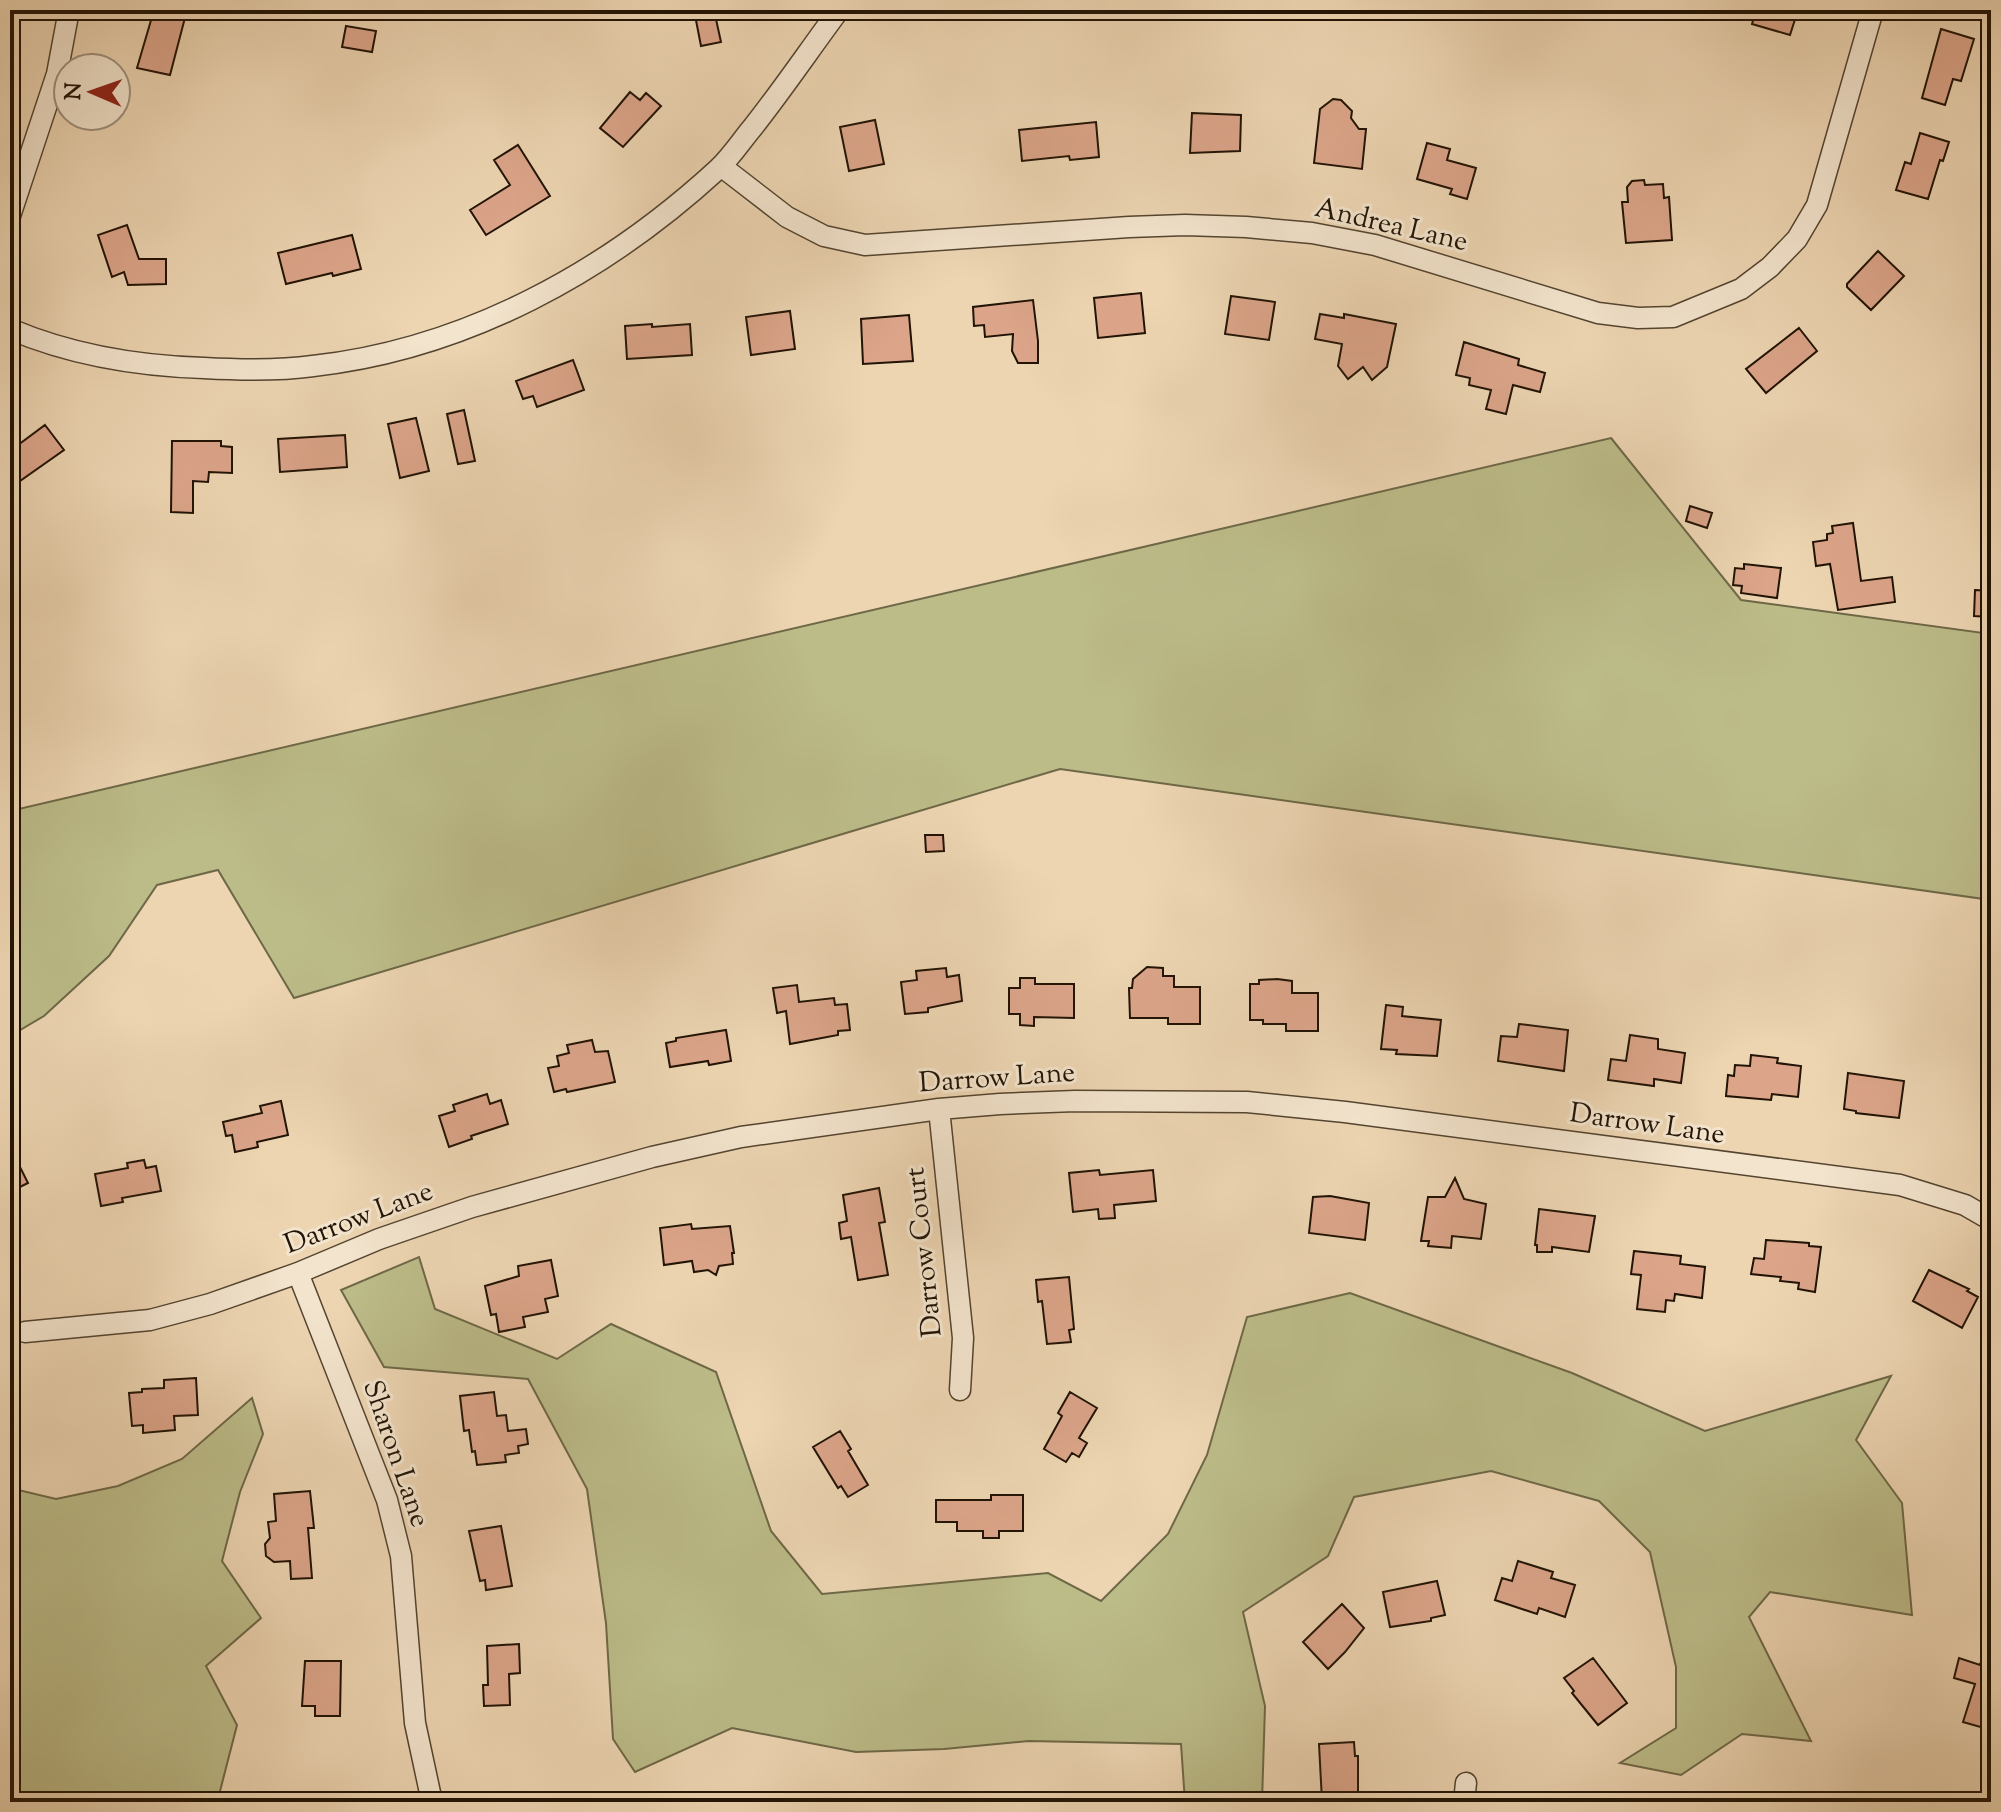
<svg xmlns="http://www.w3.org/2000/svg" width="2001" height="1812" font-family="'Sorts Mill Goudy',serif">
<rect width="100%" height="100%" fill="#edd5b2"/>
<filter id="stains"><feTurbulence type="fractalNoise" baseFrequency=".0025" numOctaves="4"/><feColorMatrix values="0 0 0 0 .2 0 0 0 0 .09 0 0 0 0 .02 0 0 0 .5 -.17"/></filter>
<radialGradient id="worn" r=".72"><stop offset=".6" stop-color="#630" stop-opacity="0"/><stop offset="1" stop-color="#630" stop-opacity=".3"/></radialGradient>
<path fill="#bcbc89" stroke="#6e6847" stroke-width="2" d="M1611,438L1741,600L1991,634V900L1060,769L294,998L218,870L157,885L109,956L44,1016L10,1036V811Z
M419,1257L435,1309L557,1359L611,1324L716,1372L771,1531L822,1594L1048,1573L1101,1601L1168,1534L1207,1455L1247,1317L1350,1293L1572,1373L1705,1431L1891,1376L1856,1440L1902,1503L1912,1615L1770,1592L1749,1617L1811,1741L1742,1734L1681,1775L1620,1763L1676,1728V1667L1650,1552L1599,1501L1491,1471L1354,1497L1328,1556L1243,1612L1265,1706L1262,1802H1185L1181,1744L1028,1741L944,1749L856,1752L732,1728L635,1772L613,1739L606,1623L587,1489L528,1379L384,1367L341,1290Z
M252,1398L263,1434L240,1492L222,1561L261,1618L206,1666L237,1725L219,1795L214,1802H10V1488L56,1499L118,1486L182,1459Z"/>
<path fill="#dca58a" stroke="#211305" stroke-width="2" d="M154,10H187L170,75L137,68Z
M694,10H714L721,42L701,46Z
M1756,10H1798L1790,35L1752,24Z
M346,26L376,31L372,52L342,47Z
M1941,29L1974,39L1961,81L1953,79L1945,105L1922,98Z
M630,92L640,100L646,93L661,106L623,147L600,128Z
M1333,99L1341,100L1352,111L1351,118L1359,129H1366L1362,169L1314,163L1320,109Z
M1192,113L1241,115L1240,151L1190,153Z
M875,120L884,164L849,171L840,127Z
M1096,122L1099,157L1070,160L1069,156L1022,161L1019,130Z
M1920,133L1949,142L1943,161L1940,160L1928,199L1896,190L1905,162L1911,164Z
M1427,143L1450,149L1447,160L1476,168L1467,199L1450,194L1452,189L1417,179Z
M518,145L550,196L486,235L470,210L510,185L494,160Z
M1644,180L1645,185L1663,184L1664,198L1669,197L1672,240L1626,243L1622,202H1628L1627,187L1632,181Z
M127,225L139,259H166V284L128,285L124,272L112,277L98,235Z
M352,235L361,269L333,276L332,273L286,284L278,253Z
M1878,251L1904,276L1871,310L1847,287V284Z
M1141,293L1145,333L1098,338L1094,298Z
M1231,296L1275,302L1269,340L1225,334Z
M1033,300L1038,341V363H1018L1012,351L1013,334L985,337L984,325L974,326L973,307Z
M790,311L795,349L751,355L746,317Z
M1320,314L1344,318V314L1396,324L1387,367L1372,380L1363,367L1348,379L1338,366L1342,344L1315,339Z
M909,315L913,361L863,364L861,319Z
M652,324V327L690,324L692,355L627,359L625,326Z
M1799,328L1817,351L1766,393L1746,369Z
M1464,342L1519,359L1518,365L1545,373L1540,392L1513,385L1506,414L1486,409L1491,390L1469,385L1470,378L1456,375Z
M573,360L584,390L537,407L533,396L523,399L516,381Z
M464,410L475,461L458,464L447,414Z
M416,418L429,471L400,478L388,424Z
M45,425L64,450L10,488V451Z
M345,435L347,467L280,472L278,439Z
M172,441H221V446L232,447V473L209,472L208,482L193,481V513L171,512Z
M1690,506L1712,513L1707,528L1686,521Z
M1853,523L1861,581L1892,577L1895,602L1838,610L1830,564L1816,566L1813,542L1827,540V534L1833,533L1832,526Z
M1744,564L1781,568L1777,598L1741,593L1742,586L1733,585L1735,568L1744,569Z
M1975,590L1991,591V617L1974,616Z
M925,835H943L944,851L926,852Z
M1147,967L1163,968V976H1174V987H1200V1024H1168V1018H1130L1129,988H1132L1133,979Z
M946,968L947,977L959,975L962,1001L928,1008V1012L905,1014L901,982L917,980L916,971Z
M1020,978H1035V984H1074V1018L1034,1017V1026L1020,1025V1014H1009V988H1020Z
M1277,979L1292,981V993H1318V1031H1286V1024H1263V1020H1250V984H1259V980Z
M797,985L799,1002L834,998L835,1005L847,1004L850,1030L838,1031V1035L790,1044L786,1011L777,1013L773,988Z
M1386,1005L1403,1007L1402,1016L1441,1020L1437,1056L1396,1054L1397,1050L1381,1049Z
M1519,1024L1568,1030L1564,1071L1498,1061L1501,1036L1517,1037Z
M726,1030L731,1061L709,1065L708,1061L670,1067L666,1043L676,1041V1038Z
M1630,1035L1658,1039V1049L1685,1053L1681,1083L1654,1079V1086L1608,1080L1611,1059L1626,1061Z
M592,1040L595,1052L608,1051L615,1082L567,1092L566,1089L554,1092L548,1068L559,1066L557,1056L569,1053L567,1045Z
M1751,1055L1778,1058L1777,1063L1801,1066L1798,1097L1772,1094L1771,1100L1726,1096L1728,1075L1734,1076L1735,1065L1750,1066Z
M1848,1073L1904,1081L1899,1118L1856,1113V1111L1844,1109Z
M487,1094L490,1104L501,1100L508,1124L471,1136L472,1139L449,1147L439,1116L455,1111L453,1105Z
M281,1101L288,1135L257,1142L258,1147L235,1152L232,1135L226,1136L223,1122L262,1113L260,1106Z
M10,1147L28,1183L10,1192Z
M144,1160L146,1168L156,1166L161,1191L122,1198L123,1202L101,1206L95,1174L128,1168L127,1163Z
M1099,1170L1100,1175L1153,1170L1156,1201L1114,1205L1115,1218L1099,1219L1098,1209L1073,1212L1069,1173Z
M1455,1178L1464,1199L1486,1204L1481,1239L1452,1236L1451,1248L1428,1246L1429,1241H1421L1428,1197H1445Z
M879,1188L885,1222L879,1223L888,1275L858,1280L851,1237L841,1239L839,1223L847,1221L843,1195Z
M1330,1196L1369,1203L1365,1240L1309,1233L1313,1197Z
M1539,1209L1595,1216L1589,1252L1552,1247V1252H1537V1245H1535Z
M691,1224L692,1229L730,1226L734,1253H732L733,1264L719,1266L716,1275L708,1270L694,1272L692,1261L664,1265L660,1228Z
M1766,1240L1809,1243V1246L1821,1247L1815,1292L1798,1289L1799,1283L1780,1281L1781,1277L1751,1274L1754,1258L1764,1259Z
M1634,1251L1681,1256L1680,1264L1705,1267L1702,1298L1675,1294L1674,1301L1666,1300L1665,1312L1637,1309L1641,1275L1631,1274Z
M551,1260L558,1296L545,1299L548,1312L523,1317L525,1327L499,1332L496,1314L491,1315L485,1286L519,1276L518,1266Z
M1929,1270L1969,1289L1967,1291L1978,1297L1962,1328L1913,1301Z
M1069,1277L1074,1329L1069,1330L1071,1342L1047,1344L1042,1301L1038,1302L1036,1280Z
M196,1378L198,1415L174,1416L175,1430L143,1433V1425L132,1426L129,1393L142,1392V1389L164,1388V1380Z
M494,1392L497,1416L506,1415L508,1431L526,1429L528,1444L518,1446L519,1453L505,1455L506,1462L477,1465L475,1451L472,1452L469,1430L464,1431L460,1396Z
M1070,1392L1097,1408L1079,1438L1087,1443L1079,1457L1072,1453L1066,1462L1044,1449L1062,1416L1058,1413Z
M840,1431L851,1449L848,1451L868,1485L848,1497L841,1486L838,1488L813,1447Z
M310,1491L314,1528H308L312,1578L291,1579L290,1561L274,1562L266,1556L265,1544L270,1538L268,1522L276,1521L274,1494Z
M991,1495H1023V1531H999V1538H983V1531H957V1522H936V1500H991Z
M501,1526L512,1586L486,1590L485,1580L480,1581L469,1531Z
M1518,1561L1553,1572L1551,1578L1575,1585L1565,1617L1539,1608L1537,1614L1495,1600L1502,1578L1512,1581Z
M1437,1581L1445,1615L1431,1618V1621L1390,1627L1383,1592Z
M1342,1604L1364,1628L1345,1652L1328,1669L1303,1642Z
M1987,1643H1991V1730L1963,1722L1975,1684L1954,1678L1959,1658L1980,1665Z
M519,1644L520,1673L509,1674L510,1705L484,1706L483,1685H488L487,1646Z
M1593,1658L1627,1703L1598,1725L1572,1693L1574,1691L1564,1678Z
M305,1661H341L340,1716H315V1706H302Z
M1354,1742L1355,1756H1358V1799L1322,1801L1319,1744Z"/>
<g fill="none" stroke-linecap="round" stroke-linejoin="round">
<defs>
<path id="minor" d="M721,166L787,217L824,236L865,245L1129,227L1185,225L1246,227L1312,233L1375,245L1598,313L1638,318L1673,317L1741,289L1770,267L1797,239L1817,205L1873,10
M10,216L57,74L69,10
M10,329C71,355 139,366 204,368C240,370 277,371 313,366C466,349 606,272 718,169C731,157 742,140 753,127C783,89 810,49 839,10
M939,1109L963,1338L960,1390
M298,1273L387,1500L401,1556L415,1723L432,1802
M25,1332L150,1320L210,1304L298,1273L379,1239L472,1207L652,1157L741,1137L939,1109L1000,1104L1075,1101L1247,1102L1345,1112L1900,1185L1965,1205L1991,1220
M1464,1802L1466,1783"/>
</defs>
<use href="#minor" stroke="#544430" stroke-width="23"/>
<use href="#minor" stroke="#f3e4cd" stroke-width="20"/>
</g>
<g text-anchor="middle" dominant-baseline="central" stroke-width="6" stroke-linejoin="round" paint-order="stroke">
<g font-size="28" fill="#211305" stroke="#f3e4cd">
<text transform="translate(1391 226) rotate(13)">Andrea Lane</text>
<text transform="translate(997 1079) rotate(-4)">Darrow Lane</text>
<text transform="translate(1647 1125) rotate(8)">Darrow Lane</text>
<text transform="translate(359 1219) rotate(-21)">Darrow Lane</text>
<text transform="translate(925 1252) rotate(-96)">Darrow Court</text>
<text transform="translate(395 1454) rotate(71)">Sharon Lane</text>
</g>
</g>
<rect width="2001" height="1812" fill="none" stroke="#edd5b2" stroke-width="40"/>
<rect x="12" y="12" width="1977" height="1788" fill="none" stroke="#211305" stroke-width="4"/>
<rect x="20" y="20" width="1961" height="1772" fill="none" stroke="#211305" stroke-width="2"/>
<g transform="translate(92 92) rotate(272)"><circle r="38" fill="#f3e4cd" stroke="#9f907d" stroke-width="2"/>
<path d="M0-6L14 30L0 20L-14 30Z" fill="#8f2418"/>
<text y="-12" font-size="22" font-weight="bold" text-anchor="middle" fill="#211305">N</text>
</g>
<rect width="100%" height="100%" filter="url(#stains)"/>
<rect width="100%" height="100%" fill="url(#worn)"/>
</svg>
